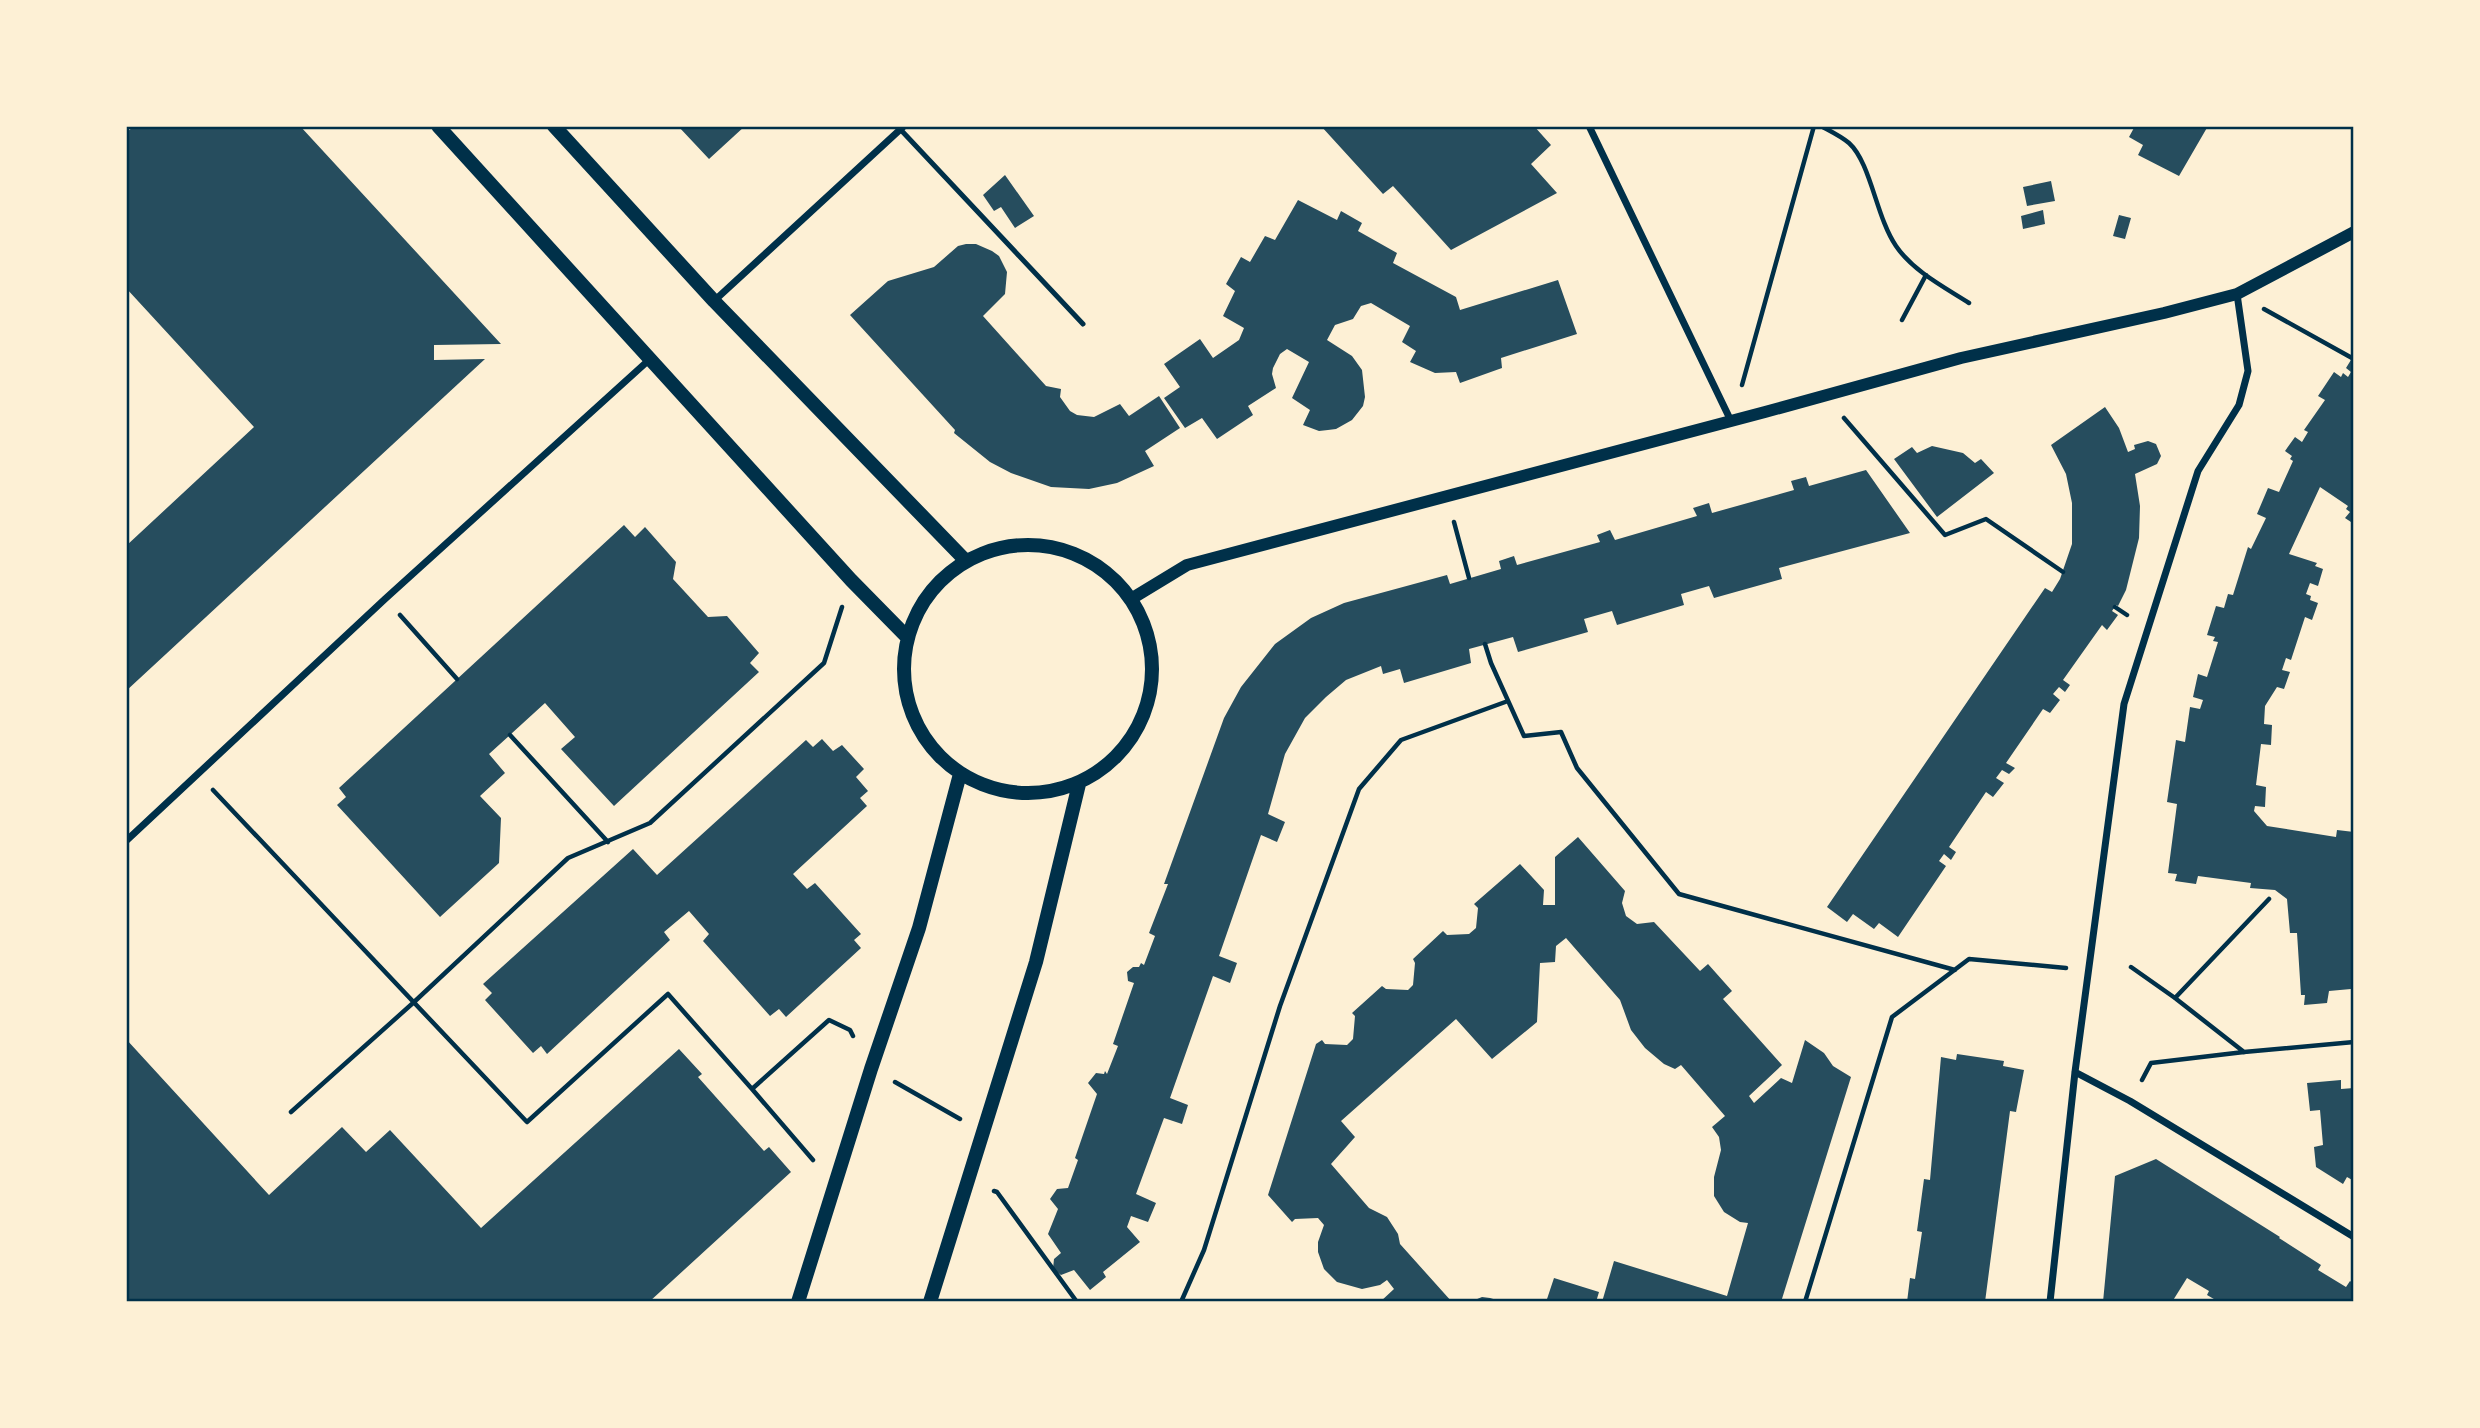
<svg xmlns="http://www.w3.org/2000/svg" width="2480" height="1428" font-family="Montserrat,sans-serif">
<rect width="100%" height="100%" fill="#fdf0d5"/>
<path fill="#264d5e" d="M134,126H300L501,344L434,345V360L485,359L126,691V546L254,427L126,288V133Z
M678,126H745L709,159Z
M1321,126H1534L1551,145L1531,164L1557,193L1451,250L1393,186L1383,194Z
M2135,126H2208L2179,176L2138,155L2143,145L2129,137Z
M1005,175L1034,216L1015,228L1001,207L994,211L983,195Z
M2051,181L2055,201L2027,206L2023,187Z
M1298,200L1337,220L1341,211L1362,223L1358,231L1397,253L1393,263L1456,297L1460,310L1558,280L1577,334L1501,358L1502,368L1460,383L1456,372L1435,373L1410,362L1416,351L1402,342L1410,326L1371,303L1361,306L1353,319L1335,325L1327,340L1352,356L1362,370L1365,397L1363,406L1352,420L1336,429L1328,430L1319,431L1303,425L1310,410L1292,398L1309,362L1287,349L1280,354L1273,368L1272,374L1276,388L1248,406L1253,415L1217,439L1202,418L1185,428L1164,398L1180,387L1164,364L1200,339L1213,358L1239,340L1244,328L1223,316L1235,291L1226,284L1241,257L1250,262L1265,236L1275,240Z
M2043,210L2045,224L2023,229L2021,216Z
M2119,215L2131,218L2125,239L2113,236Z
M966,244H976L992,251L999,256L1007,272L1005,294L983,316L1046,386L1061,389L1060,397L1070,411L1077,415L1094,417L1120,404L1129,416L1159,396L1180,428L1145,451L1154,466L1117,483L1089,489L1051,487L1011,473L990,462L954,433L955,430L850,315L888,281L934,267L958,246Z
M2354,355V524L2345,518L2350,512L2346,509L2348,506L2320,487L2289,554L2317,563L2315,566L2323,569L2318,586L2310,583L2306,594L2311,596L2310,600L2318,603L2312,620L2305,617L2291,660L2286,658L2282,670L2290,672L2284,689L2277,687L2265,706L2264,724L2272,725L2271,745L2261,744L2256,785L2266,787L2265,807L2255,806L2254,811L2267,826L2336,837L2337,830L2354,832V992H2351V989L2329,991L2327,1003L2304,1005L2305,995H2301L2297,933H2290L2287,899L2275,890L2250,888L2251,883L2198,876L2196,884L2175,881L2177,874L2168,873L2177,804L2167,802L2176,740L2185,742L2190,707L2200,709L2203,700L2193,697L2198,674L2207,677L2218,642L2213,641L2215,637L2207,635L2216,606L2224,608L2228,594L2233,595L2248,547L2251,549L2266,518L2257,514L2268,488L2279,492L2293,461L2290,459L2292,456L2285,451L2295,437L2302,442L2308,432L2304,430L2325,400L2318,396L2334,372L2341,377L2343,373L2348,377L2351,372L2346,368Z
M2105,407L2119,428L2128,452L2135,449L2134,445L2148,441L2156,444L2161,456L2157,464L2135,474L2140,506L2139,538L2126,590L2118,606L2116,605L2112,611L2118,615L2107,630L2102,625L2063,680L2070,685L2065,692L2059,687L2053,694L2060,700L2050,713L2043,709L2006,763L2015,768L2009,774L2002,770L1996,778L2004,783L1993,797L1986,792L1949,847L1956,852L1951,860L1944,854L1939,861L1946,866L1898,937L1879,923L1874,929L1853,914L1847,922L1827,907L2045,588L2052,592L2060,579L2072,544V503L2066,474L2051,445Z
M1932,446L1963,453L1975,463L1981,459L1994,473L1937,517L1894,459L1912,447L1917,453Z
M1866,470L1910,533L1779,568L1782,579L1714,598L1709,586L1681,594L1684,605L1617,625L1612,611L1584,619L1588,632L1518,652L1513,637L1469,649L1471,663L1404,683L1400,669L1383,674L1381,666L1346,680L1326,697L1305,718L1285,754L1268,814L1285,822L1277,842L1261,835L1219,956L1237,963L1230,983L1213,976L1170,1098L1188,1105L1182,1124L1164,1118L1136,1194L1156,1203L1148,1222L1131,1216L1127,1227L1140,1242L1103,1272L1106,1277L1090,1290L1074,1270L1061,1275L1053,1269L1054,1259L1061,1253L1048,1234L1058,1209L1050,1199L1057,1189L1068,1188L1078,1160L1075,1158L1097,1094L1088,1083L1096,1073L1104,1074L1105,1071L1107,1074L1118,1046L1113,1044L1134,983L1128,981L1127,972L1133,967H1139L1141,963L1144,965L1155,936L1149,933L1168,884H1164L1224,718L1241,687L1275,644L1311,618L1344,603L1447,575L1450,584L1501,569L1499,561L1514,556L1517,565L1600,542L1597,535L1610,530L1615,540L1697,516L1693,508L1709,503L1712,513L1794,490L1791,481L1806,477L1809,486Z
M624,525L635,537L645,527L676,562L673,579L708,617L727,616L759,653L750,663L759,672L614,806L561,749L575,737L545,703L489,754L505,773L480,796L501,818L499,863L440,917L337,805L346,797L339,788Z
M822,739L833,751L842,745L864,769L856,777L868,791L860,798L867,806L793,874L807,889L815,883L861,934L854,940L861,948L786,1017L779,1009L770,1016L703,941L709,934L689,911L664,932L670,940L547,1054L541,1046L533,1053L485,1000L492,993L483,984L633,849L657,875L806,740L813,747Z
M1578,837L1625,891L1622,903L1626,916L1637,924L1654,922L1700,971L1708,964L1732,991L1723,999L1782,1065L1749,1096L1754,1103L1781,1078L1792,1083L1805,1040L1824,1053L1833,1066L1851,1077L1781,1302H1602L1614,1261L1727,1296L1748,1223L1740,1222L1724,1212L1714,1196V1177L1721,1150L1719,1137L1712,1127L1725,1116L1681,1065L1675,1069L1664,1064L1645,1048L1631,1030L1620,1000L1566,938L1556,946L1555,962L1540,963L1537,1022L1492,1059L1456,1019L1341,1121L1355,1137L1331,1164L1369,1208L1387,1217L1398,1234L1400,1244L1452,1302H1380L1394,1289L1387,1280L1380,1285L1362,1289L1337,1282L1324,1269L1318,1252V1242L1324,1225L1318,1218L1295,1219L1292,1222L1268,1195L1316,1044L1322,1040L1325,1044L1347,1045L1353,1039L1355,1016L1352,1013L1382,986L1386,989L1408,990L1413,985L1415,963L1413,959L1443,931L1447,935L1469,934L1476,928L1478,908L1474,904L1520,864L1544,890L1543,905H1555V857Z
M126,1039L269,1195L342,1127L366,1152L390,1130L481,1228L679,1049L702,1074L698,1077L764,1151L769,1147L791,1172L649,1302H126Z
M1957,1054L2004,1061L2003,1066L2024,1070L2016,1112L2010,1111L1985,1302H1907L1910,1278L1915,1279L1922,1232L1917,1231L1924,1179L1930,1180L1941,1057L1956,1060Z
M2341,1080V1089L2354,1088V1181L2347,1177L2343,1184L2316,1167L2314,1147L2323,1145L2320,1110L2310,1111L2307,1083Z
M2156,1159L2280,1237L2279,1238L2321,1265L2318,1270L2346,1287L2350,1281L2354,1284V1302H2219L2207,1295L2209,1291L2187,1278L2172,1302H2103L2115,1176Z
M1554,1278L1599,1292L1596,1302H1546Z
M1482,1297L1490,1298L1503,1302H1470Z"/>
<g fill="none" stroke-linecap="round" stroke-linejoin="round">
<path stroke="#003049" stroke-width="4.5" d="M1821,126C1830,131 1841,136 1849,143C1871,163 1876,217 1896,246C1913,271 1944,287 1969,303
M2264,309L2352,358
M1902,320L1926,275
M1742,385L1814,126
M1844,418L1945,535L1986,519L2063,572
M1454,522L1469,578
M2115,607L2127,615
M400,615L457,679
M1485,644L1491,663L1524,736L1561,732L1577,768L1679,894L1955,970
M510,735L608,842
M213,790L527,1122L668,994L752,1089L829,1020L850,1030L853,1036
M2131,967L2175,998L2244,1052
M2175,998L2269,899
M2142,1080L2151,1063L2244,1052L2354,1042
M895,1082L960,1119
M752,1089L813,1160
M291,1112L413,1003L568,858L650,823L824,663L842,607
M994,1191L997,1192L1077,1302
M1181,1302L1204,1250L1280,1006L1359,789L1401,740L1508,701
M1805,1302L1892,1017L1969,959L2066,968"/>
<path stroke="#003049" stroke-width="5" d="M900,129L1083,324"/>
<path stroke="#003049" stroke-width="7" d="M1589,126L1731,421
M714,301L904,126
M126,841L385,599L650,359
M2075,1072L2130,1101L2354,1237
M2050,1302L2075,1072L2124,704L2198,471L2239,405L2248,371L2237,294"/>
<path stroke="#003049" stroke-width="12" d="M1131,599L1187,565L1765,412L1961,358L2164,313L2237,294L2354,232"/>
<path stroke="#003049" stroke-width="14" d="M438,126L851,580L907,637
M554,126L714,301L965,560
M904 669a124 124 0 1 1 248 0a124 124 0 1 1-248 0Z
M798,1302L871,1069L919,928L960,774
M930,1302L1036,962L1079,784"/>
</g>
<rect width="2480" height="1428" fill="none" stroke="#fdf0d5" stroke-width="256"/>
<rect x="128" y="128" width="2224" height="1172" fill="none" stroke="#003049" stroke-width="2.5"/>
</svg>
